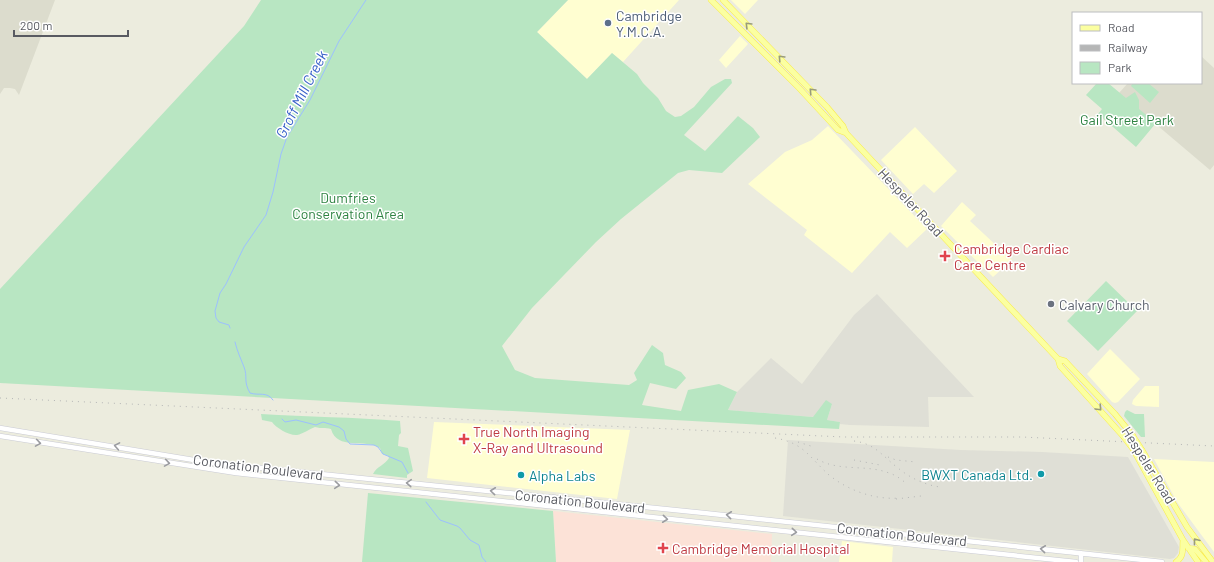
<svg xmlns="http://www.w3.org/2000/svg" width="1214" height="562" font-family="Barlow,sans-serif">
<rect width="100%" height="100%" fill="#ececde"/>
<path fill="#fffed1" d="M568,0H679L623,62L612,53L587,79L537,32Z
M731,0H758L745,14Z
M740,36L748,44L726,68L719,60Z
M828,126L927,229L907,248L890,232L852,273L804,235L807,230L748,184L785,152L812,140Z
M915,127L957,171L934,193L924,184L913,194L881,160Z
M962,202L976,215L970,221L1012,260L993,277L941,226Z
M1110,349L1140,379L1118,402L1115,403L1112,402L1087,374Z
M1145,386H1159V407L1136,406L1132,404L1133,400Z
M434,422L630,430L617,499L427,478Z
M1154,459L1214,462V552L1177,502Z
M842,541L893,547L892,562H839Z"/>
<path fill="#dfdfd6" d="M877,294L974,397H928L929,427L850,425L840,424V422L827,420L832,404L813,417L728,410L737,392L771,358L802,384L854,315Z
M788,440L961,450L1042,452L1128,457L1179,547L1178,553L1174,558L1170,559L783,516Z"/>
<path fill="#dcdccd" d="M0,0H55L19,95L15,89L10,88H4L0,94Z
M1201,56L1214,68V165L1210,170L1119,93L1128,83H1201Z"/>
<path fill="#fce2d7" d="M553,511L772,534L771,562H556Z"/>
<path fill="#b8e6c2" d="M261,0H568L537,32L587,79L612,53L637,74L643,83L658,98L666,111L675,117L681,116L694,107L711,87L725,79H731L732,83L684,135L705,151L738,116L753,128L760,137L722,173L689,170L678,173L621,219L596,242L532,308L502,346L515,370L535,378L629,385L637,380L634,373L652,345L663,353L665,365L681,372L686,378L676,389L650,383L642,405L681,411L688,390L719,384L737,392L728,410L813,417L826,400L832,404L827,420L840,422L839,429L0,383V289L244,26Z
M1097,83H1108L1126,98L1135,92L1139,100V109L1156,123L1136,147L1098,114L1102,109L1086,95Z
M1133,83H1148L1159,92L1150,103L1131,86Z
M1106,281L1137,311L1098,351L1067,321Z
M1127,410L1135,414H1144L1145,437H1141L1124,416L1125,412Z
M261,414C307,417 354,417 400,421L401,433L399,435L398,446L408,448L413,471L407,475V478L373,474C377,466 385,465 389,458L388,456L382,454L380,448C365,438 337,451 331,429C325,427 322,429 315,427C309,429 303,434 297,435C290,436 276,428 272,422L262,420Z
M368,493L553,511L556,562H362Z"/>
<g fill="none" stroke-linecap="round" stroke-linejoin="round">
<path stroke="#9cc0ff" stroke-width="1" d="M230,328L229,325L219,322L216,318L215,311L220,293L226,284L244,247L266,215L273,192L281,154L287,137L310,100L339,41L366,0
M235,342C237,351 241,359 244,367C248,377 243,381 250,393C259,396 267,391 273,400
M282,419L285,422L296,420L316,425L323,422L339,427L344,431L346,439L350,444L374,445L378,447L383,454L402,462L408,473
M426,502L440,520L457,526L460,528L470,540L479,545L482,557L486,562"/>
<defs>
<path id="secondary" d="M0,428L212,463L704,513L1162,562
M0,436L236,473L1076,562
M540,504L546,501H553L554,497
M1081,562V553"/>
<path id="primary" d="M711,0L799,88L838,130L846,133L1058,359L1060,366L1123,436
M723,0L827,107L843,126L846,133
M1058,359L1065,361L1115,414L1133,436
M1133,449L1183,540L1198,562
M1142,450L1187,527L1213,562
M1188,548L1195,549L1206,562
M1176,562C1185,556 1182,549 1183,540"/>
</defs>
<use href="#secondary" stroke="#cacbd4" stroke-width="5.5"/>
<use href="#primary" stroke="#faec49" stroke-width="6"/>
<use href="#secondary" stroke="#fff" stroke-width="4.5"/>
<use href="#primary" stroke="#fbffa1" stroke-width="5"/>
<path stroke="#b5b6b6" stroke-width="1" stroke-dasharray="1 5" stroke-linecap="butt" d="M0,398L844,437H1022L1214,446
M775,438C804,443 809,457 829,475C849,491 875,500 900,498
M854,441C876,444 882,456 898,468C910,478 925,485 940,487
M798,442L814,447
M888,457L896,460L916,462
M817,459C839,472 866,464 889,473C896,475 902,480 907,484
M854,460L880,465
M896,499L921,496"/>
<defs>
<path id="primary-bridge" d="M1123,436L1133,449
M1133,436L1142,450"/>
</defs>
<use href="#primary-bridge" stroke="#faec49" stroke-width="6" stroke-linecap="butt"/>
<use href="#primary-bridge" stroke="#fbffa1" stroke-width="5"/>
</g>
<defs><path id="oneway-chevron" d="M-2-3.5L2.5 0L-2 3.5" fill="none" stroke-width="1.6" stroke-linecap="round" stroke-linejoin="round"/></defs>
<g stroke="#999c7b">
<use href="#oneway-chevron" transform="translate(748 25) rotate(-135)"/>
<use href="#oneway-chevron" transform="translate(781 58) rotate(-134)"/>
<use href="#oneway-chevron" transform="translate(812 91) rotate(-133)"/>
<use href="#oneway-chevron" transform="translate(1099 408) rotate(47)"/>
<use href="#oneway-chevron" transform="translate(1196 541) rotate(-128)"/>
</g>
<g stroke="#9b9ca0">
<use href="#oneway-chevron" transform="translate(38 443) rotate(9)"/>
<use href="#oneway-chevron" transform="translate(117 446) rotate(-170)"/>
<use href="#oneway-chevron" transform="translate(167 463) rotate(9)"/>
<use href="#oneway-chevron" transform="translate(409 483) rotate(-176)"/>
<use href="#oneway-chevron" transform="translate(337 485) rotate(5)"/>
<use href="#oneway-chevron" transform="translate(493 491) rotate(-174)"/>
<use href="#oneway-chevron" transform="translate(729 515) rotate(-174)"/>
<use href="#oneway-chevron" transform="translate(665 519) rotate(6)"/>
<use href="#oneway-chevron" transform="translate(794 532) rotate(5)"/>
<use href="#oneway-chevron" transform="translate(1043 549) rotate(-174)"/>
</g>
<circle fill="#5c6f8a" stroke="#fff" stroke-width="1.5" cx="608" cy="23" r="4"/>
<g fill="#e0444e" stroke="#fff" stroke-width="1.5">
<path d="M943 250h4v4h4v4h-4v4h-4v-4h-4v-4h4z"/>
<path d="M462 433h4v4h4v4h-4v4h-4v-4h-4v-4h4z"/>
<path d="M661 542h4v4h4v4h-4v4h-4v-4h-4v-4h4z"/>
</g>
<circle fill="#6b7280" stroke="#fff" stroke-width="1.5" cx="1051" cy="304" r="4"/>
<g fill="#0f9aa8" stroke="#fff" stroke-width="1.5">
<circle cx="1041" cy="474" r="4"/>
<circle cx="521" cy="475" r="4"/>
</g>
<g text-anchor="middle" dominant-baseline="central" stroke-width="3" stroke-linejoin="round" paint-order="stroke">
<g font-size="14" fill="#4e5e75" stroke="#fff" text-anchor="start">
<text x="616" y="15">Cambridge<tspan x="616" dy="16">Y.M.C.A.</tspan></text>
</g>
<g font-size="14" fill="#2e8342" stroke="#fff">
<text x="1127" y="119">Gail Street Park</text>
<text x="348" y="197">Dumfries<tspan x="348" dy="16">Conservation Area</tspan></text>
</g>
<g font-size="14" fill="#585a61" stroke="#fff">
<text transform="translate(911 202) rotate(47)">Hespeler Road</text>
<text transform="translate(1149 465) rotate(58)">Hespeler Road</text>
<text transform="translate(258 467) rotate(7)">Coronation Boulevard</text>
<text transform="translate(580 501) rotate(6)">Coronation Boulevard</text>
<text transform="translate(902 534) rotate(6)">Coronation Boulevard</text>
</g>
<g font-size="14" fill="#be3a42" stroke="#fff" text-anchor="start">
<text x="954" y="248">Cambridge Cardiac<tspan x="954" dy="16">Care Centre</tspan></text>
<text x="473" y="431">True North Imaging<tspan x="473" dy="16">X-Ray and Ultrasound</tspan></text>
<text x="672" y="548">Cambridge Memorial Hospital</text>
</g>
<g font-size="14" fill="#5b616d" stroke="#fff" text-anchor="start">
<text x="1059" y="304">Calvary Church</text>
</g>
<g font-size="14" fill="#0d838f" stroke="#fff" text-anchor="end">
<text x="1033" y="474">BWXT Canada Ltd.</text>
<text x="529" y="475" text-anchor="start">Alpha Labs</text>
</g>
<g font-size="15" font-style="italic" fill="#3761c9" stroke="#fff">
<text transform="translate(301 94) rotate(-63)">Groff Mill Creek</text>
</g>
</g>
<rect x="1072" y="12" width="130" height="72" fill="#ffffff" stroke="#bcbdc0"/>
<rect x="1080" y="25" width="20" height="6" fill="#fbffa1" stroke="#bcbdc0"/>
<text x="1108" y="32" font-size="12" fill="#585a61">Road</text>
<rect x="1080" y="45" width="20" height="6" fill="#b5b6b6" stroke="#bcbdc0"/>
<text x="1108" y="52" font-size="12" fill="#585a61">Railway</text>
<rect x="1080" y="62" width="20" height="12" fill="#b8e6c2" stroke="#bcbdc0"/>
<text x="1108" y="72" font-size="12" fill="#585a61">Park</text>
<path d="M14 30v6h114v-6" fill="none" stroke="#585a61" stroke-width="2"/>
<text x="20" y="30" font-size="12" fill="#585a61" stroke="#ffffff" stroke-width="3" paint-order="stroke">200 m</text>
</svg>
